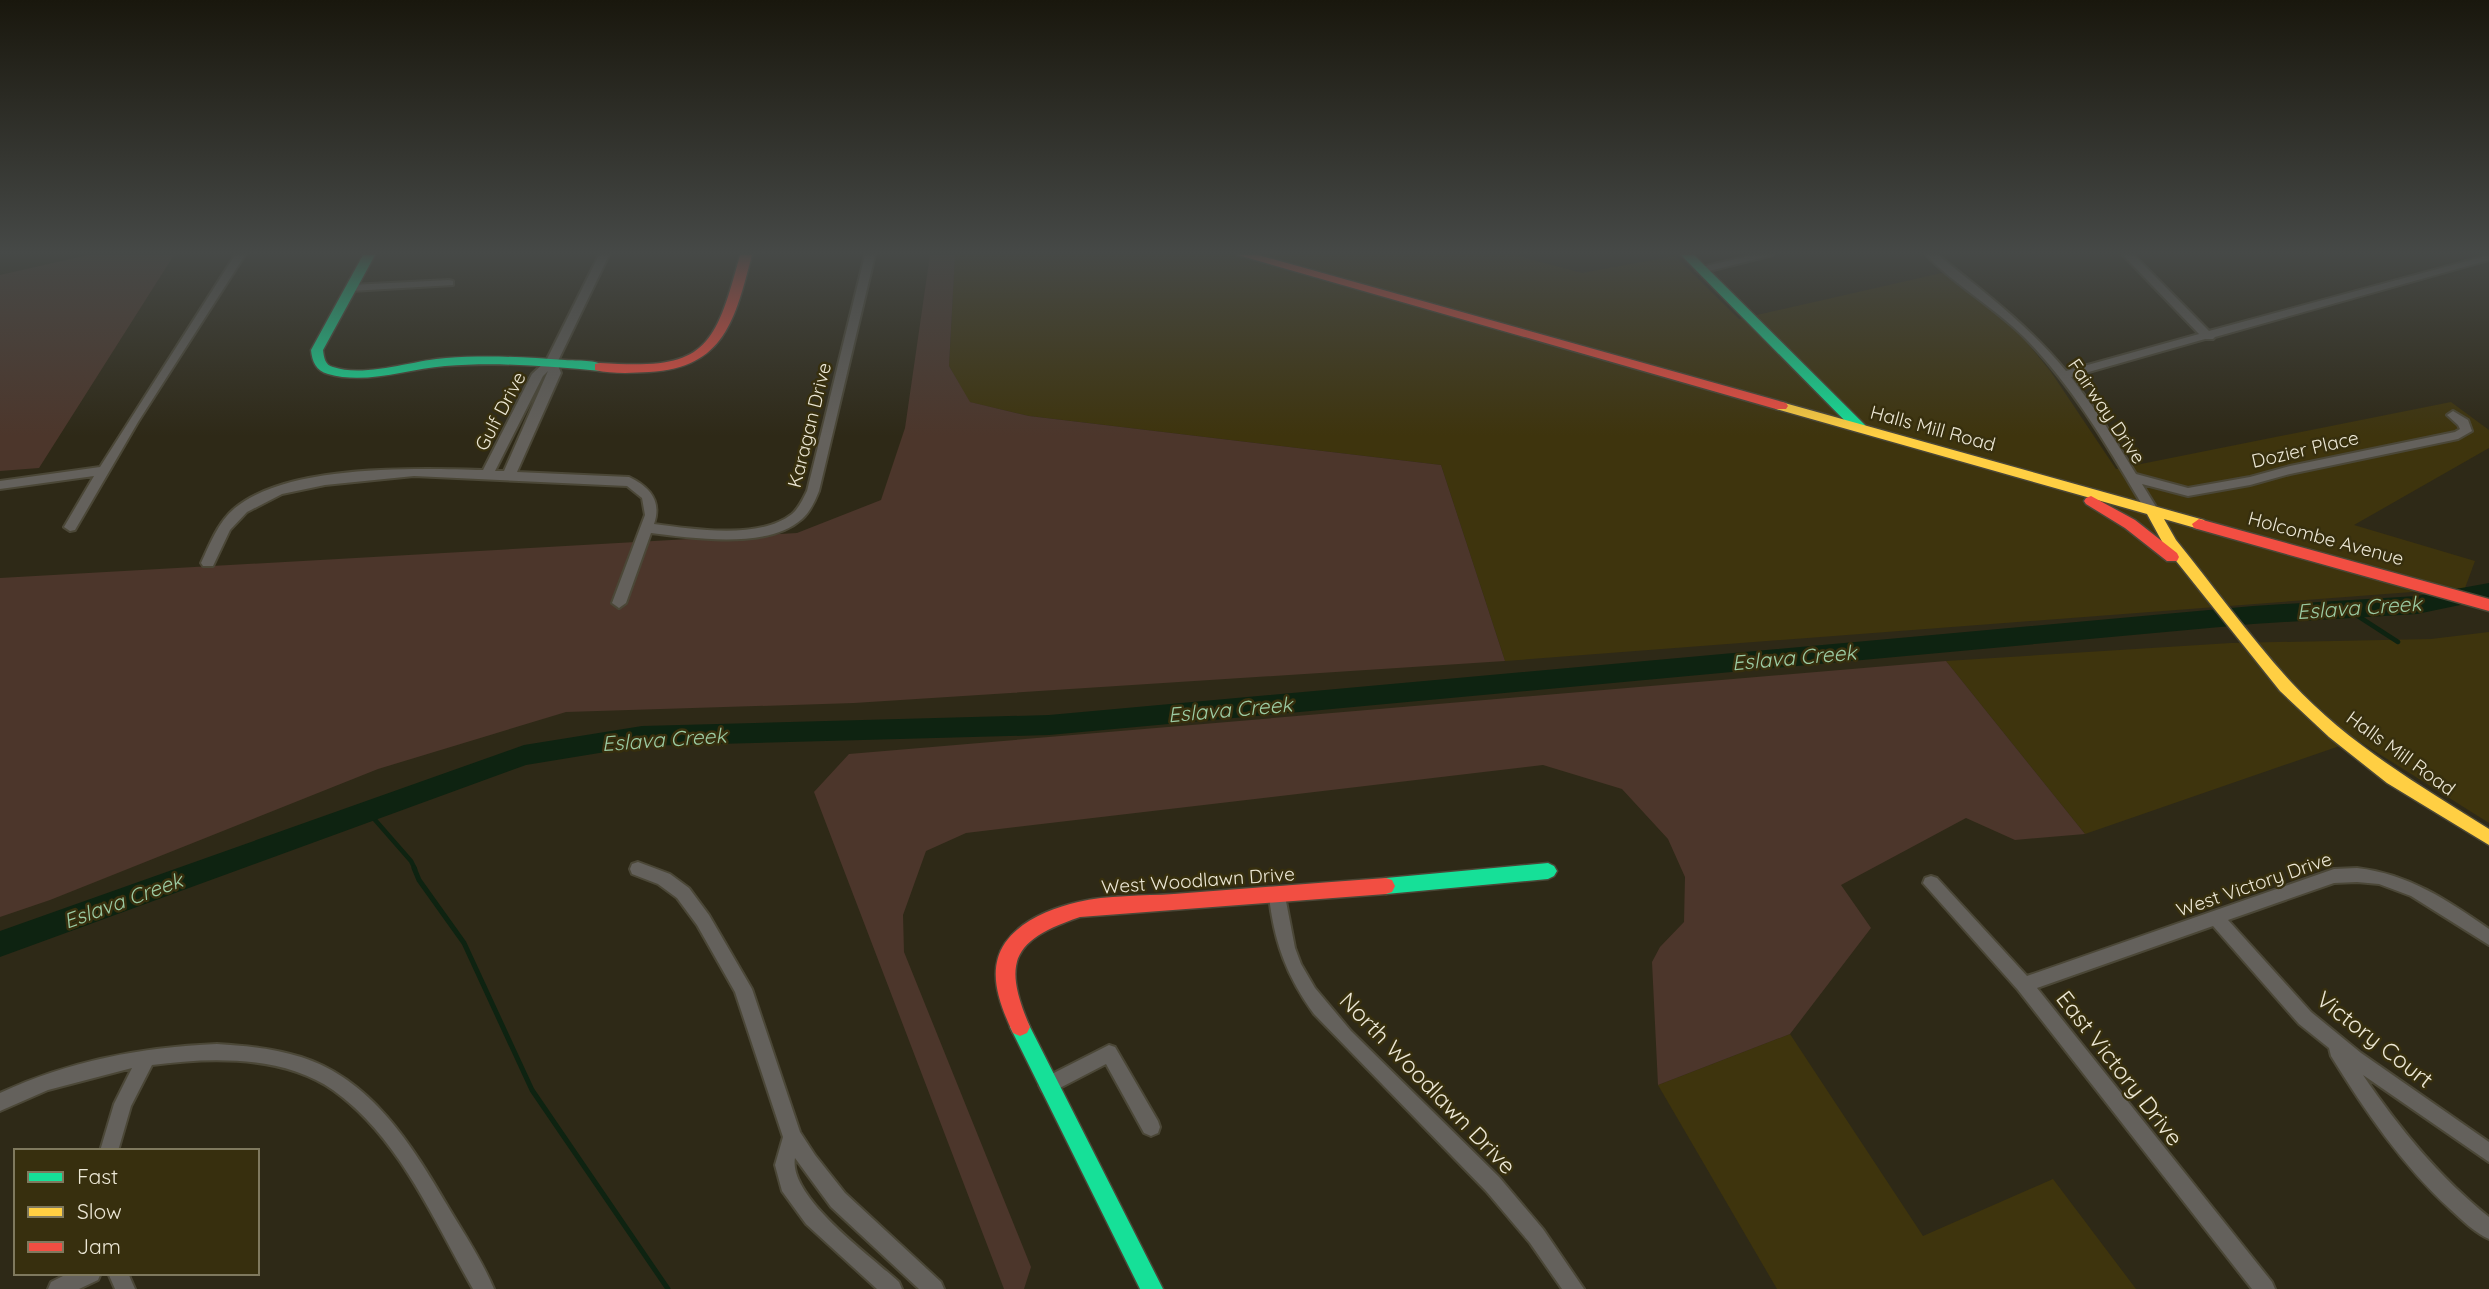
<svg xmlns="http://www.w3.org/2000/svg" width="2489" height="1289" font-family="Quicksand,sans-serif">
<rect width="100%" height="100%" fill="#2e2917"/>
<path fill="#3e340d" d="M955,255H1515L1582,273L1675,256L1739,319L1946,272L2021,335L2051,372L2116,469L2451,402L2489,430V448L2354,525L2475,561L2465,588L1505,661L1441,465L1029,416L969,402L949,366Z
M2489,632V823L2357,740L2085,834L1946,661L2231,643L2431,639Z
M1790,1034L1923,1236L2053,1179L2136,1289H1777L1658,1085Z"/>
<path fill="#4c362b" d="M88,255H174L39,468L0,471V275Z
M930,255H955L949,366L970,402L1029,416L1441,465L1505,661L854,703L566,712L378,769L50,900L0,917V578L797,533L881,500L905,428Z
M1946,661L2085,834L2015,840L1966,818L1841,885L1871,928L1790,1034L1658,1085L1652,962L1660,947L1684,922L1685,877L1668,839L1622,789L1543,765L966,833L926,851L903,915L904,952L1031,1267L1024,1289H1004L814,792L849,754Z"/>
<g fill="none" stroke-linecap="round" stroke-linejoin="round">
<path stroke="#0e2311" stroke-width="4.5" d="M2347,609L2398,642
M369,813L411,861L415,869"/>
<path stroke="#0e2311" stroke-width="5" d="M414,868L419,880L464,943L532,1090L668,1289"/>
<path fill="#0e2311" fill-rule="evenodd" d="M2489,583V599L2417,614L2253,624L1049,735L642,746L526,765L0,957V931L524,745L642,726L1049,715L2253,606L2417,596Z"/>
<defs>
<path id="street" d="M235,255H245L138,422L75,530L70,531L64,527L94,476L0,489V481L100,467Z
M599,255H609L557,363L561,373L517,472L629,477C650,487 662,501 654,524C693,529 759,540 792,514C799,508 803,499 807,491L865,255H875L819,491C815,501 810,512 802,519C767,550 693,538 651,533L626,603L619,608L612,603L645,515L642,498L627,486L414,476L325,485L282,494L247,512L230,530L213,566H203L201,563C210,544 218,522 235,508C288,464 416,468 483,470L532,374L546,361ZM548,371L504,471H495L543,376Z
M1753,255H1773L1701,273L1696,270L1697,268Z
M1926,255H1938C1984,292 2029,326 2066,371L2199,334L2123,255H2134L2209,331L2489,255V260L2215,337L2213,339H2205L2071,377L2101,418L2136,474L2188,488L2250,477L2290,466L2455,432L2460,429L2458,425L2447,415L2453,411L2468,420L2472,431L2458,439L2290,474L2250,485L2188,496L2142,484L2158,510L2152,514L2147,513C2111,453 2076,390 2025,338C1995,308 1955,285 1926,255Z
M449,280L453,281V285L351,291L346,288L351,285Z
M638,862L670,874L689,888L709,915L752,989L800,1132L815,1155L845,1193L941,1282L944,1289H919L831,1207L795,1158C788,1197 872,1257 899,1282L902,1289H877L806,1224L782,1191L775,1165L783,1137L735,992L697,925L677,898L658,884L632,874L630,869L632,864Z
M2357,868C2409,874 2447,900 2489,929V945L2411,896L2379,884L2357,882L2334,883L2228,920L2311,1012L2361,1053L2489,1142V1162L2363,1075C2399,1128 2439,1177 2489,1217V1239C2475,1233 2462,1220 2450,1209C2402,1165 2365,1111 2331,1056L2329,1048L2299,1024L2213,926L2037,988L2272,1282L2275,1289H2252L2018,990L1923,883L1925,878L1931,876L1937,878L2027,976L2334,869Z
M1277,889L1283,891L1285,896L1295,948L1301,964L1315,988L1351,1031L1499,1177L1543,1229L1584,1289H1562L1530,1243L1486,1191L1314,1014C1287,977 1274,942 1269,896L1271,891Z
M217,1044C246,1046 273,1048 301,1057C371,1079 412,1145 447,1205C463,1232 482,1260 494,1289H473C434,1221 399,1137 333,1090C283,1055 210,1057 152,1065L131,1106L118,1151H100L114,1104L132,1068L48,1090L0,1111V1093C69,1061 141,1047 217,1044Z
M1109,1045L1115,1047L1158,1121L1160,1127L1158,1133L1151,1136L1144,1133L1106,1064L1054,1091L1048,1094L1042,1091L1039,1085L1042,1079Z
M69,1273H101L98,1280L79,1289H48L51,1282Z
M108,1273H128L135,1289H115Z"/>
<path id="fast" d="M363,255H375L323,350C324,358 325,365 333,367C364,378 414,360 446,358C486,355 525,357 565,360C577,361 597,359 606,367L600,371C549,366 497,362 445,366C407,369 366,385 328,374C316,371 312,361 311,350Z
M1681,255H1694L1865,425L1867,428L1865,431H1855Z
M1548,863L1554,866L1557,871L1554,876L1548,879L1386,894L1380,892L1377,886L1380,880L1386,878Z
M1020,1018L1027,1021L1163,1289H1140L1010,1027L1013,1021Z"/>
<path id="slow" d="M1781,402L2204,520L2206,524L2199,529L2164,519L2176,540C2214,587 2250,637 2291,682C2347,743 2420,786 2489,829V845L2387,783L2329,737L2280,691L2165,547L2147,514L1776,409L1774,406Z"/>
<path id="jam" d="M740,255H752C735,319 725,368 649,372C632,373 612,374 595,370V364L600,363C704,370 714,352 740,255Z
M1238,255H1258L1786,403L1788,406L1786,409H1776Z
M2091,496L2135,520L2177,553L2179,557L2177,561H2167L2125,528L2086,504L2084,501L2086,498Z
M2199,519L2489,599V611L2194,528L2192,524Z
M1386,878L1392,880L1395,886L1392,892L1386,894L1080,917C1012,940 1002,962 1030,1027L1027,1033L1020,1036L1013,1033C1000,1005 986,971 1005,943C1021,920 1052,908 1078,902C1106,895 1144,896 1174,894C1244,889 1315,883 1386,878Z"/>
</defs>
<use href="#street" stroke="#4b4737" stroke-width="4"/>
<use href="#fast" stroke="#4b4737" stroke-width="3"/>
<use href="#slow" stroke="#4b4737" stroke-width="3"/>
<use href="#jam" stroke="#4b4737" stroke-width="3"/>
<use href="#street" fill="#64615c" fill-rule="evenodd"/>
<use href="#fast" fill="#16e098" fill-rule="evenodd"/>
<use href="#slow" fill="#ffcf43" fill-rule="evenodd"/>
<use href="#jam" fill="#f24e42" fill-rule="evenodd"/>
</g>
<linearGradient id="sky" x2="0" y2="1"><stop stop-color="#19170d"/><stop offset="0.58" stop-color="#464947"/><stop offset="1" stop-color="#464947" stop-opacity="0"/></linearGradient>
<rect width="2489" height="436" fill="url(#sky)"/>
<g text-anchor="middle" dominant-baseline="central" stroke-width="5" stroke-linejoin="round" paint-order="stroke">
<g font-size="19" fill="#ece7d5" stroke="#372f0e">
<text transform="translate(500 411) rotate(-62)">Gulf Drive</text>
<text transform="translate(2107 411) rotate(56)">Fairway Drive</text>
<text transform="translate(809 425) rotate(-76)">Karagan Drive</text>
<text transform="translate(1933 428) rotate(15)">Halls Mill Road</text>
<text transform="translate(2305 449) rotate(-13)">Dozier Place</text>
<text transform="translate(2326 538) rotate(15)">Holcombe Avenue</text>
<text transform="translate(2401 753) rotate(36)">Halls Mill Road</text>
<text transform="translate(1198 880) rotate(-4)">West Woodlawn Drive</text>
<text transform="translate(2254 884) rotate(-19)">West Victory Drive</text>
</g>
<g font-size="21" font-style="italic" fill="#9ccca4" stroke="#372f0e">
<text transform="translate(2359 607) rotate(-4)">Eslava Creek</text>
<text transform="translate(1794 657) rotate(-5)">Eslava Creek</text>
<text transform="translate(1230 709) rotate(-5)">Eslava Creek</text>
<text transform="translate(664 739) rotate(-4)">Eslava Creek</text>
<text transform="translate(123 900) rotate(-20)">Eslava Creek</text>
</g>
<g font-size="23" fill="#ece7d5" stroke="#372f0e">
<text transform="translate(2375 1039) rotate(38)">Victory Court</text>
<text transform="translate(2120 1068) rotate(52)">East Victory Drive</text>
<text transform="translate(1428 1083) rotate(46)">North Woodlawn Drive</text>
</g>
</g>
<rect x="14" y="1149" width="245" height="126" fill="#372f0e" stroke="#7f795e" stroke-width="2"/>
<rect x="28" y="1172" width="35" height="10" fill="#16e098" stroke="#7f795e" stroke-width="2"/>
<text x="77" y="1184" font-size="21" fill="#ece7d5">Fast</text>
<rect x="28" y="1207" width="35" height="10" fill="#ffcf43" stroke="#7f795e" stroke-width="2"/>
<text x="77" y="1219" font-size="21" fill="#ece7d5">Slow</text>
<rect x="28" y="1242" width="35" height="10" fill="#f24e42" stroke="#7f795e" stroke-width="2"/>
<text x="77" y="1254" font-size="21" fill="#ece7d5">Jam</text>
</svg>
